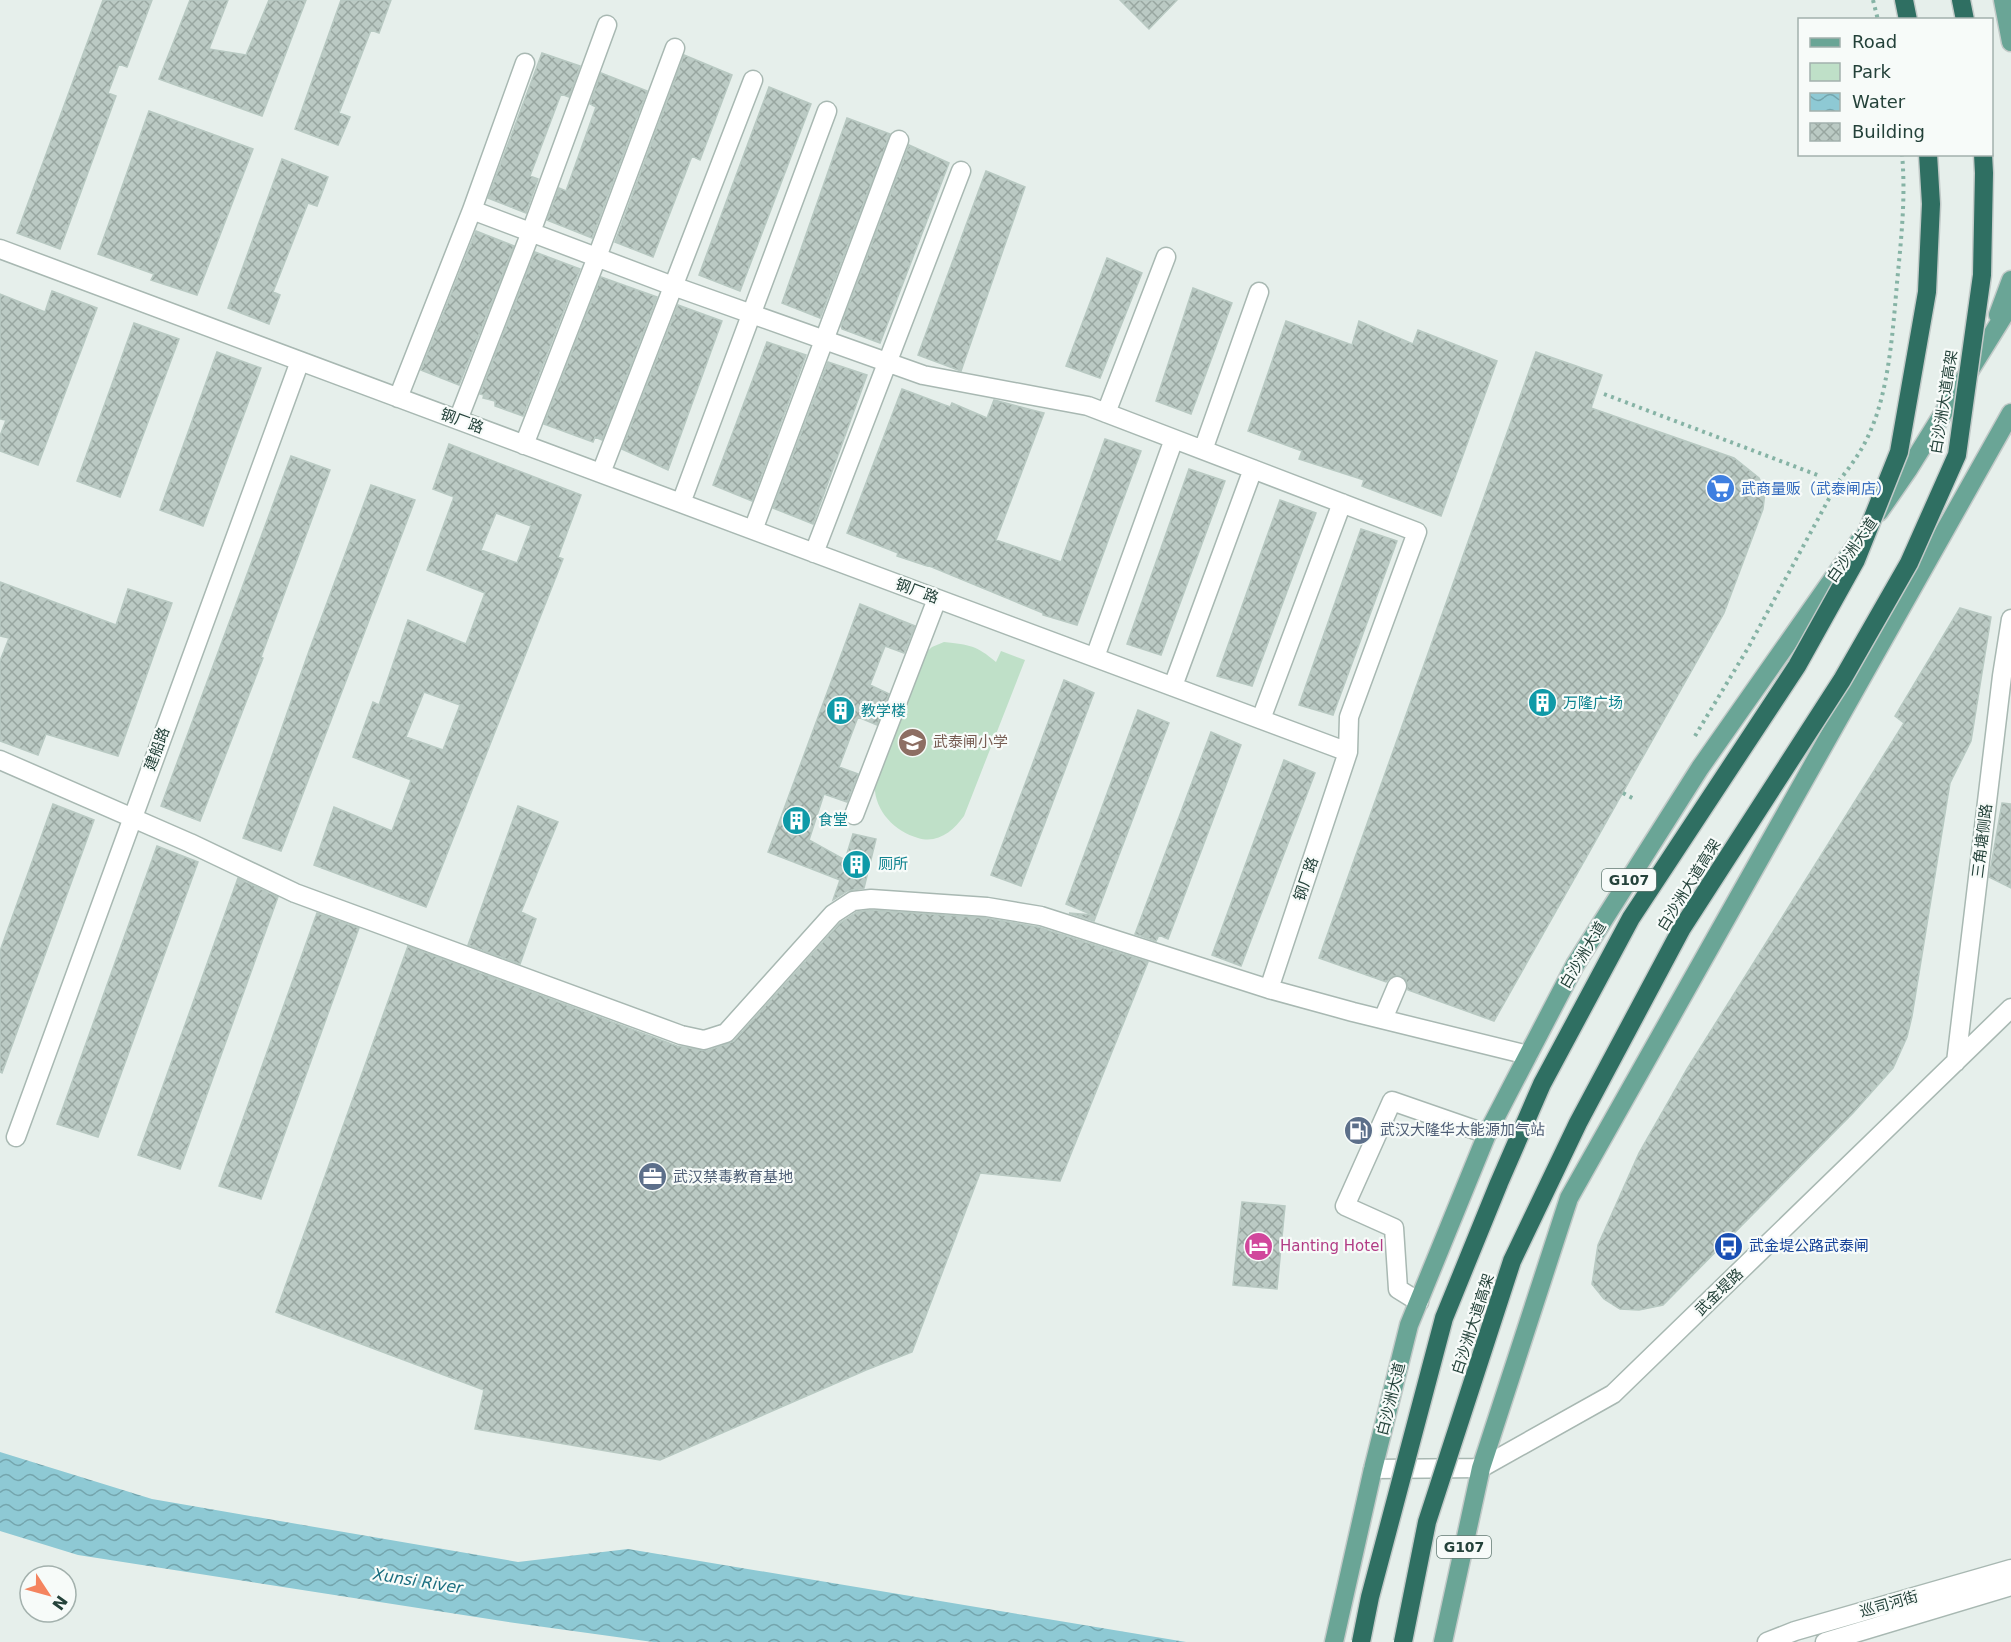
<svg xmlns="http://www.w3.org/2000/svg" width="2011" height="1642" font-family="'DejaVu Sans','Noto Sans SC',sans-serif">
<defs>
<pattern id="water-waves" width="16" height="10" patternUnits="userSpaceOnUse" patternTransform="scale(1.5)"><rect width="16" height="10" fill="#8ec9d4"/><path d="M0 5q4-4 8 0t8 0" fill="none" stroke="#74a5ad"/></pattern>
<pattern id="building-cross-hatch" width="8" height="8" patternUnits="userSpaceOnUse" patternTransform="scale(1.5)"><rect width="8" height="8" fill="#bbcac4"/><path d="M0 0l8 8M0 8l8-8" fill="none" stroke="#98a6a0"/></pattern>
</defs>
<rect width="100%" height="100%" fill="#e6efeb"/>
<path fill="#bfe0c8" d="M944,642C970,645 976,645 996,662L1001,651L1025,660L964,816C953,831 938,844 918,838C892,831 869,805 876,776C880,759 889,741 896,725C904,702 913,679 922,656L932,647Z"/>
<path fill="url(#water-waves)" d="M0,1452L152,1499L518,1562L628,1549L1186,1642H653L515,1623L78,1555L0,1531Z"/>
<path fill="url(#building-cross-hatch)" stroke="#b8c9c2" stroke-width="1.5" fill-rule="evenodd" d="M103,0H152L127,67L119,64L108,93L116,96L60,249L17,233Z
M190,0H228L209,49L246,55L269,0H306L262,116L159,79Z
M341,0H391L379,33L371,30L339,113L350,117L338,145L295,129Z
M1120,0H1177L1149,29Z
M542,53L580,66L569,97L561,94L530,176L538,179L526,213L488,198Z
M684,55L732,75L700,160L692,156L653,257L615,242Z
M601,73L647,91L592,238L547,220L559,188L566,191L596,107L590,104Z
M769,87L811,104L740,291L699,275Z
M149,111L253,149L197,295L151,280L154,274L98,254Z
M847,118L890,134L820,318L782,303Z
M909,145L949,163L880,343L842,329L841,326Z
M282,159L328,177L317,206L308,203L273,292L280,295L269,324L228,308Z
M986,171L1025,187L961,371L918,355Z
M476,231L514,246L459,385L421,370Z
M535,252L580,269L523,416L495,406V401L483,398L484,395L480,394Z
M1107,258L1142,273L1100,378L1066,366Z
M601,277L657,297L602,440L595,437L593,442L544,424Z
M1193,288L1232,303L1191,414L1156,401Z
M52,291L97,308L38,465L0,451V436L6,420L0,419V294L45,312Z
M678,305L722,321L668,470L622,449Z
M1286,321L1352,345L1359,321L1413,344L1418,330L1497,361L1441,516L1362,486L1364,480L1299,459L1302,451L1248,431Z
M134,323L179,339L120,497L77,481Z
M767,342L806,355L752,501L713,485Z
M217,352L261,368L203,526L160,510Z
M1536,352L1602,375L1591,408L1734,458L1759,478L1765,492L1763,509L1724,613L1494,1021L1408,990L1406,980L1401,975L1391,977L1386,982L1319,958Z
M828,362L867,375L813,524L773,508Z
M902,389L950,407L952,403L987,418L994,400L1044,413L996,540L1061,562L1105,439L1141,451L1077,625L1043,615V613L927,565V566L897,556L898,553L847,533Z
M449,444L581,495L558,557L563,559L426,907L314,865L334,807L392,831L411,780L353,757L373,702L379,705L408,620L466,644L485,593L427,570L454,497L433,489ZM496,513L531,526L517,563L481,550ZM424,692L460,705L443,750L406,737Z
M291,456L330,470L261,657L263,658L200,821L161,806Z
M1189,469L1225,481L1161,655L1127,644Z
M371,485L415,500L281,851L243,838L309,651Z
M1280,500L1316,513L1252,686L1217,676Z
M1361,529L1397,541L1333,715L1299,705Z
M0,582L116,625L128,589L172,603L118,756L46,734L38,755L0,741V661L9,638L0,636Z
M860,604L915,626L904,653L885,646L870,685L889,694L877,725L858,717L839,767L858,774L847,802L824,794L809,840L845,860L853,834L876,839L864,888L847,891L833,900L840,880L768,852Z
M1960,608L1991,617L1971,741L1950,783L1912,1016L1907,1037L1893,1068L1853,1113L1663,1305L1639,1310L1620,1309L1604,1299L1592,1284L1598,1245L1639,1153L1687,1069L1904,723L1895,716Z
M1064,680L1094,693L1021,886L991,875Z
M1138,710L1169,723L1094,921L1069,913L1093,915L1066,904Z
M1211,732L1241,745L1168,939L1159,935L1156,941L1135,934Z
M1284,760L1315,773L1241,966L1212,955Z
M2002,803L2011,804V888L1989,877Z
M53,804L94,820L2,1073L0,1072V951Z
M518,806L558,822L521,912L536,919L520,964L468,945Z
M157,846L198,862L98,1137L57,1124Z
M238,878L278,897L180,1169L138,1155Z
M871,910L986,918L1038,927L1148,962L1060,1181L980,1173L912,1352L866,1370L660,1460L475,1429L484,1390L276,1312L408,946L677,1046L707,1051L734,1041L840,923L857,912Z
M317,913L359,928L261,1199L219,1186Z
M1242,1202L1285,1206L1277,1289L1233,1285Z"/>
<g fill="none" stroke-linecap="round" stroke-linejoin="round">
<defs>
<path id="minor" d="M472,210L673,286L923,375L1088,406L1417,532L1349,717L1348,752
M0,249L1348,752L1269,989L1353,1012L1528,1055
M398,398L472,210L525,63
M1106,413L1166,257
M458,420L531,232L607,25
M524,445L597,257L675,48
M1203,450L1259,292
M601,473L753,80
M681,503L827,111
M753,530L899,140
M814,553L961,171
M1095,657L1174,439
M1173,686L1253,469
M1261,719L1342,503
M0,760L190,843L295,893L681,1035L704,1040L726,1033L833,914L853,901L871,899L987,907L1041,916L1269,989
M854,815L937,599
M1383,1019L1397,986
M1956,1062L2002,676L2011,619
M16,1137L300,361
M1419,1302L1398,1289L1394,1228L1345,1206L1392,1101L1487,1134
M1373,1469L1481,1468L1613,1394L2011,1008
M1767,1642L1795,1631L2011,1569
M1825,1642L2011,1586"/>
<path id="major" d="M2003,0L2011,42
M1998,315L2011,280
M1879,512L1908,470L2011,304
M1334,1642L1373,1469L1409,1325L1487,1134L1575,965L1700,768L1860,540
M1443,1642L1481,1468L1569,1198L2011,413"/>
<path id="highway" d="M1904,0L1908,20
M1961,0L1965,20"/>
</defs>
<use href="#minor" stroke="#a8b8b2" stroke-width="21"/>
<use href="#major" stroke="#c2cac8" stroke-width="21"/>
<use href="#highway" stroke="#c2cac8" stroke-width="21"/>
<path stroke="#86b3a5" stroke-width="4" stroke-dasharray="3 4.5" stroke-linecap="butt" d="M1873,0L1878,20
M1604,394L1820,476
M1762,487L1789,484L1799,489
M1695,736L1748,648L1838,482C1850,467 1862,451 1870,432C1889,390 1893,329 1897,283C1901,240 1906,198 1902,154
M1623,793L1634,799"/>
<use href="#minor" stroke="#fff" stroke-width="18"/>
<use href="#major" stroke="#6aa596" stroke-width="18"/>
<use href="#highway" stroke="#2f6f62" stroke-width="18"/>
<defs>
<path id="highway-bridge" d="M1361,1642L1370,1597L1444,1318L1499,1183L1542,1084L1631,918L1797,666L1856,560L1899,452L1927,292L1931,204L1928,154
M1403,1642L1427,1522L1512,1261L1578,1123L1682,928L1842,680L1909,563L1957,455L1982,275L1984,173L1983,154"/>
</defs>
<use href="#highway-bridge" stroke="#c2cac8" stroke-width="21" stroke-linecap="butt"/>
<use href="#highway-bridge" stroke="#2f6f62" stroke-width="18"/>
</g>
<defs>
<symbol id="supermarket-disc" viewBox="-11 -11 22 22"><circle r="9.5" fill="#3f7fe0" stroke="#f7fbf9"/><path d="M-6-5.5h2.5l.6 2H6L4.5 2H-2.5L-4.4-4H-6ZM-1.5 3.2a1.3 1.3 0 1 0 .1 0ZM3 3.2a1.3 1.3 0 1 0 .1 0Z" fill="#fff"/></symbol>
<symbol id="building-disc" viewBox="-11 -11 22 22"><circle r="9.5" fill="#0f9aa8" stroke="#f7fbf9"/><path d="M-4-6H4V6H1V3H-1V6H-4ZM-2.5-4.3h1.7v1.8h-1.7ZM.8-4.3h1.7v1.8H.8ZM-2.5-1h1.7V.8h-1.7ZM.8-1h1.7V.8H.8Z" fill="#fff"/></symbol>
<symbol id="school-disc" viewBox="-11 -11 22 22"><circle r="9.5" fill="#8d6e63" stroke="#f7fbf9"/><path d="M0-5L7-2L0 1L-7-2ZM-4 1L0 2.5L4 1V4Q0 6-4 4Z" fill="#fff"/></symbol>
<symbol id="fuel-disc" viewBox="-11 -11 22 22"><circle r="9.5" fill="#5c6f8a" stroke="#f7fbf9"/><path d="M-5.5-6h7V0h2V4h1.3V-2.5L3-4.5l.8-.8L6-3V5H2.5V1h-1V6h-7ZM-4.2-4.7v3.2H.2V-4.7Z" fill="#fff"/></symbol>
<symbol id="office-disc" viewBox="-11 -11 22 22"><circle r="9.5" fill="#5c6f8a" stroke="#f7fbf9"/><path d="M-6-3h4V-5.5h4V-3h4V5H-6ZM-1-4.5V-3h2v-1.5ZM-6 0V1H6V0Z" fill="#fff"/></symbol>
<symbol id="hotel-disc" viewBox="-11 -11 22 22"><circle r="9.5" fill="#d1479c" stroke="#f7fbf9"/><path d="M-6-4.5h1.5V1H6V5H4.5V3h-9V5H-6ZM-4 0a1.8 1.8 0 1 1 3.6 0ZM.5 0V-2.5h3Q6-2.5 6 0Z" fill="#fff"/></symbol>
<symbol id="bus-disc" viewBox="-11 -11 22 22"><circle r="9.5" fill="#1a4fb4" stroke="#f7fbf9"/><path d="M-5-6H5V4H4V6H2V4H-2V6H-4V4H-5ZM-3.5-4V0h7V-4ZM-3.5 1.2v1.5H-2V1.2ZM2 1.2v1.5H3.5V1.2Z" fill="#fff"/></symbol>
</defs>
<g fill-rule="evenodd">
<use href="#supermarket-disc" x="1704" y="472" width="33" height="33"/>
<use href="#building-disc" x="1526" y="686" width="33" height="33"/>
<use href="#building-disc" x="824" y="694" width="33" height="33"/>
<use href="#school-disc" x="896" y="726" width="33" height="33"/>
<use href="#building-disc" x="780" y="804" width="33" height="33"/>
<use href="#building-disc" x="840" y="848" width="33" height="33"/>
<use href="#fuel-disc" x="1342" y="1114" width="33" height="33"/>
<use href="#office-disc" x="636" y="1160" width="33" height="33"/>
<use href="#hotel-disc" x="1242" y="1230" width="33" height="33"/>
<use href="#bus-disc" x="1712" y="1230" width="33" height="33"/>
</g>
<g text-anchor="middle" dominant-baseline="central" stroke-width="4.5" stroke-linejoin="round" paint-order="stroke">
<g fill="#f7fbf9" stroke="#637a73" stroke-width="1.5">
<rect x="1602" y="869" width="54" height="22" rx="4.5"/>
<rect x="1437" y="1536" width="54" height="22" rx="4.5"/>
</g>
<g font-size="14" font-weight="bold" fill="#24423a">
<text x="1629" y="880">G107</text>
<text x="1464" y="1547">G107</text>
</g>
<g font-size="15" fill="#24423a" stroke="#f7fbf9">
<text transform="translate(1944 402) rotate(-81)">白沙洲大道高架</text>
<text transform="translate(462 421) rotate(20)">钢厂路</text>
<text transform="translate(1852 550) rotate(-55)">白沙洲大道</text>
<text transform="translate(917 591) rotate(20)">钢厂路</text>
<text transform="translate(157 749) rotate(-70)">建船路</text>
<text transform="translate(1982 841) rotate(-83)">三角塘侧路</text>
<text transform="translate(1306 879) rotate(-71)">钢厂路</text>
<text transform="translate(1689 885) rotate(-58)">白沙洲大道高架</text>
<text transform="translate(1583 955) rotate(-59)">白沙洲大道</text>
<text transform="translate(1719 1292) rotate(-44)">武金堤路</text>
<text transform="translate(1473 1324) rotate(-72)">白沙洲大道高架</text>
<text transform="translate(1391 1399) rotate(-76)">白沙洲大道</text>
<text transform="translate(1889 1604) rotate(-16)">巡司河街</text>
</g>
<g font-size="15" fill="#366cbe" stroke="#f7fbf9" text-anchor="start">
<text x="1741" y="489">武商量贩（武泰闸店）</text>
</g>
<g font-size="15" fill="#0d838f" stroke="#f7fbf9" text-anchor="start">
<text x="1563" y="703">万隆广场</text>
<text x="861" y="711">教学楼</text>
<text x="818" y="820">食堂</text>
<text x="878" y="864">厕所</text>
</g>
<g font-size="15" fill="#785e54" stroke="#f7fbf9" text-anchor="start">
<text x="933" y="742">武泰闸小学</text>
</g>
<g font-size="15" fill="#4e5e75" stroke="#f7fbf9" text-anchor="start">
<text x="1380" y="1130">武汉大隆华太能源加气站</text>
<text x="673" y="1177">武汉禁毒教育基地</text>
</g>
<g font-size="15" fill="#b23c85" stroke="#f7fbf9" text-anchor="start">
<text x="1280" y="1246">Hanting Hotel</text>
</g>
<g font-size="15" fill="#164399" stroke="#f7fbf9" text-anchor="start">
<text x="1749" y="1246">武金堤公路武泰闸</text>
</g>
<g font-size="16" font-style="italic" fill="#1c6f80" stroke="#f7fbf9">
<text transform="translate(418 1581) rotate(9)">Xunsi River</text>
</g>
</g>
<rect x="1798" y="18" width="195" height="138" fill="#f7fbf9" stroke="#a3b1ad" stroke-width="1.5"/>
<rect x="1810" y="38" width="30" height="9" fill="#6aa596" stroke="#a3b1ad" stroke-width="1.5"/>
<text x="1852" y="48" font-size="18" fill="#24423a">Road</text>
<rect x="1810" y="63" width="30" height="18" fill="#bfe0c8" stroke="#a3b1ad" stroke-width="1.5"/>
<text x="1852" y="78" font-size="18" fill="#24423a">Park</text>
<rect x="1810" y="93" width="30" height="18" fill="url(#water-waves)" stroke="#a3b1ad" stroke-width="1.5"/>
<text x="1852" y="108" font-size="18" fill="#24423a">Water</text>
<rect x="1810" y="123" width="30" height="18" fill="url(#building-cross-hatch)" stroke="#a3b1ad" stroke-width="1.5"/>
<text x="1852" y="138" font-size="18" fill="#24423a">Building</text>
<g transform="translate(48 1594) rotate(126)"><circle r="28" fill="#f7fbf9" stroke="#a3b1ad" stroke-width="1.5"/>
<path d="M0-4.5L10 22L0 15L-10 22Z" fill="#f4845f"/>
<text y="-9" font-size="16" font-weight="bold" text-anchor="middle" fill="#24423a">N</text>
</g>
</svg>
